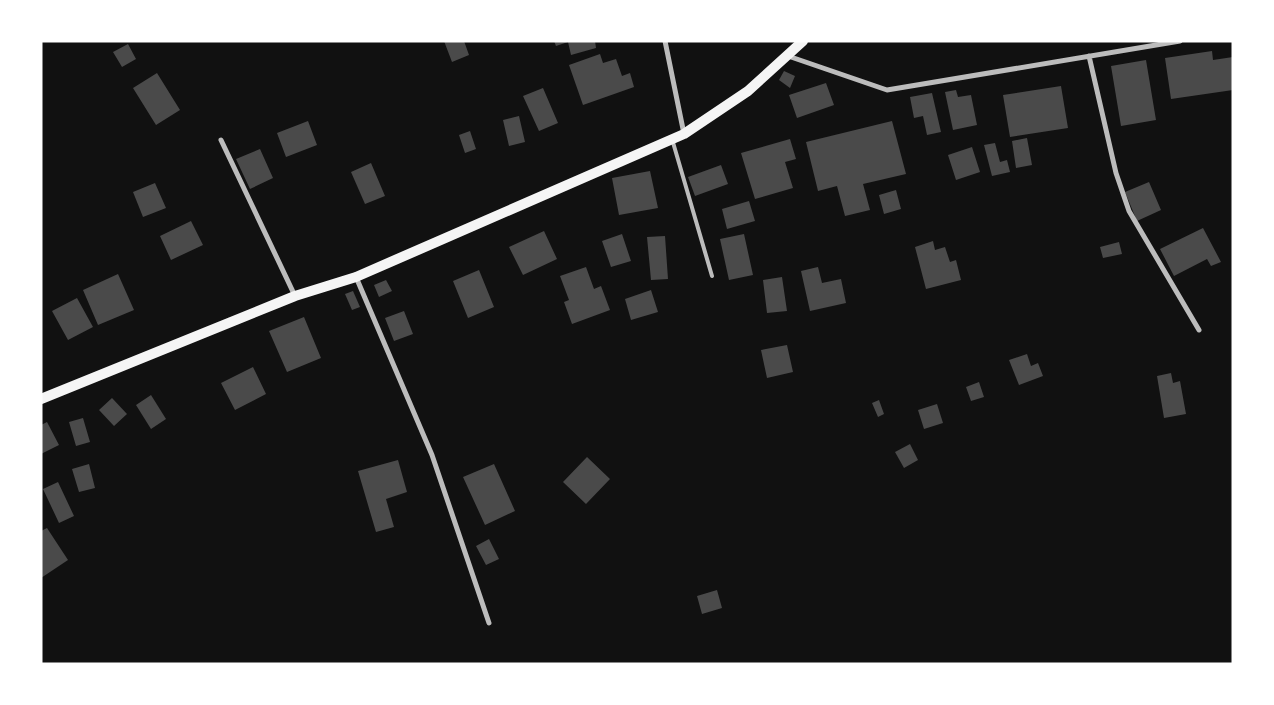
<svg xmlns="http://www.w3.org/2000/svg" width="1274" height="705" font-family="'PT Sans',sans-serif">
<rect width="100%" height="100%" fill="#111"/>
<path fill="#4a4a4a" d="M444,41H464L469,55L452,62Z
M554,41H595L596,48L571,55L568,42L556,46Z
M128,44L136,59L122,67L113,52Z
M1212,51L1213,60L1233,57V90L1171,99L1165,58Z
M600,54L603,63L616,59L622,76L630,73L634,87L583,105L569,65Z
M1146,60L1156,120L1121,126L1111,66Z
M784,71L795,76L790,88L779,80Z
M157,73L180,110L156,125L133,88Z
M826,83L834,105L797,118L789,95Z
M1061,86L1068,128L1010,137L1003,95Z
M543,88L558,123L539,131L523,96Z
M956,90L958,97L971,95L977,125L953,130L945,92Z
M932,93L941,132L927,135L923,116L914,118L910,97Z
M519,116L525,142L509,146L503,120Z
M308,121L317,145L286,157L277,133Z
M892,121L906,174L863,184L870,210L845,216L837,186L818,191L806,142Z
M470,131L476,149L465,153L459,135Z
M1027,138L1032,165L1016,168L1012,141Z
M790,139L796,159L785,162L793,188L755,199L741,153Z
M995,143L1000,162L1007,160L1010,172L992,176L984,145Z
M972,147L980,172L956,180L948,155Z
M260,149L273,178L250,189L236,159Z
M371,163L385,196L365,204L351,172Z
M721,165L728,184L695,196L688,177Z
M650,171L658,208L619,215L612,178Z
M1149,182L1161,210L1137,221L1125,192Z
M155,183L166,208L143,217L133,192Z
M896,190L901,209L884,214L879,195Z
M749,201L755,221L727,229L722,209Z
M191,221L203,245L171,260L160,236Z
M1203,228L1221,262L1211,266L1207,259L1174,276L1160,249Z
M544,231L557,259L523,275L509,247Z
M622,234L631,261L611,267L602,241Z
M744,234L753,275L729,280L720,239Z
M665,236L668,279L651,280L647,237Z
M933,241L935,250L945,247L950,262L956,260L961,280L926,289L915,247Z
M1119,242L1122,254L1103,258L1100,247Z
M586,267L594,289L601,286L610,310L572,324L564,302L569,300L560,276Z
M818,267L822,283L841,279L846,303L810,311L801,271Z
M479,270L494,307L468,318L453,281Z
M118,274L134,310L98,325L83,290Z
M782,277L787,311L767,313L763,280Z
M386,280L392,291L379,297L374,285Z
M651,290L658,312L631,320L625,299Z
M353,291L360,307L352,310L345,294Z
M77,298L93,327L68,340L52,311Z
M404,311L413,334L394,341L385,318Z
M304,317L321,358L287,372L269,331Z
M787,345L793,372L767,378L761,350Z
M1027,354L1031,366L1038,363L1043,376L1019,385L1009,360Z
M253,367L266,394L235,410L221,383Z
M1171,373L1173,383L1180,381L1186,414L1164,418L1157,376Z
M979,382L984,397L971,401L966,387Z
M151,395L166,419L151,429L136,405Z
M112,398L127,414L114,426L99,410Z
M879,400L884,414L878,417L872,403Z
M937,404L943,423L924,429L918,410Z
M83,418L90,442L76,446L69,422Z
M47,422L59,445L41,454V425Z
M910,444L918,460L904,468L895,452Z
M587,457L610,479L586,504L563,482Z
M398,460L407,492L386,499L394,527L376,532L358,471Z
M89,464L95,488L79,492L72,469Z
M494,464L515,511L485,525L463,477Z
M58,482L74,516L59,523L43,489Z
M47,528L68,560L41,578V531Z
M489,539L499,559L486,565L476,546Z
M717,590L722,608L702,614L697,596Z"/>
<g fill="none" stroke-linecap="round" stroke-linejoin="round">
<path stroke="#bcbcbc" stroke-width="4" d="M672,139L712,276"/>
<path stroke="#bcbcbc" stroke-width="5" d="M665,41L684,134
M788,56L887,90L1180,41
M1089,56L1116,173L1129,211L1199,330
M221,140L295,296
M356,277L432,455L489,623"/>
<path stroke="#f5f5f5" stroke-width="10" d="M41,399L295,296L356,277L684,134L748,91L803,41"/>
</g>
<rect width="1274" height="705" fill="none" stroke="#ffffff" stroke-width="85"/>
</svg>
